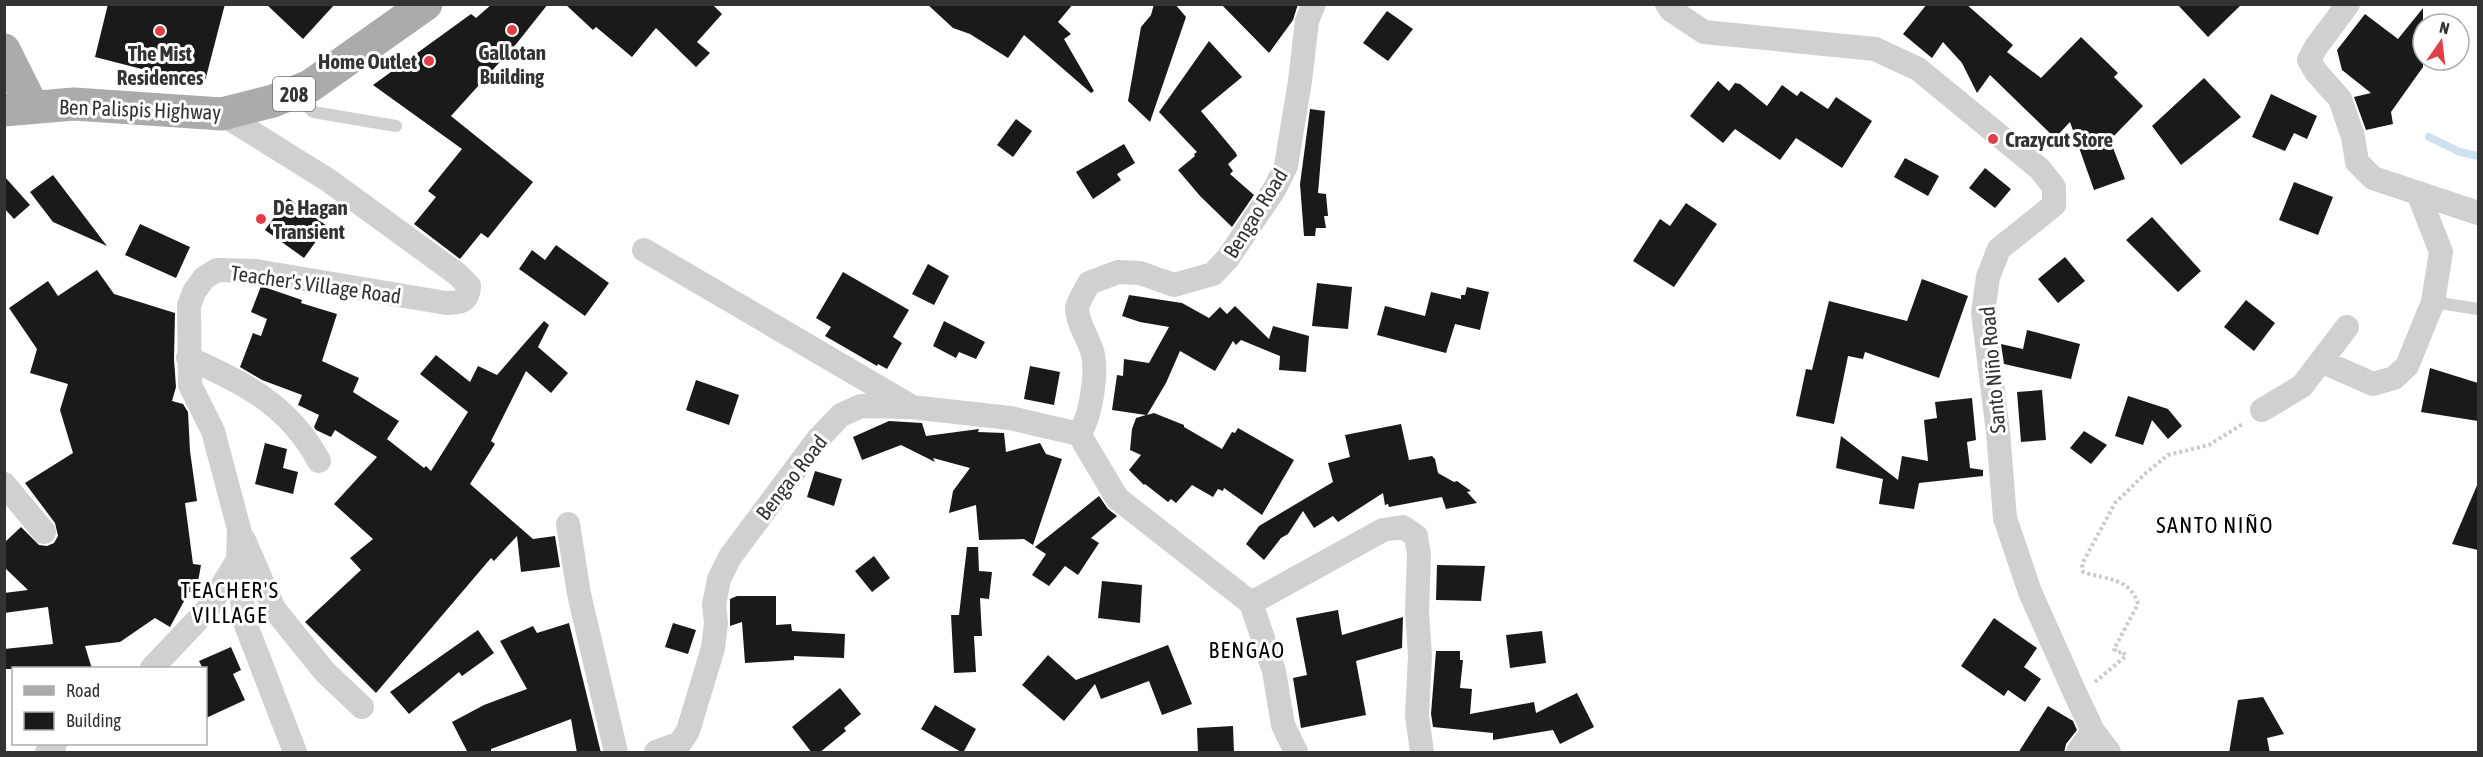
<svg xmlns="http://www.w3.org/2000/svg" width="2483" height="757" font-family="'Asap Condensed',sans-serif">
<rect width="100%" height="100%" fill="#fff"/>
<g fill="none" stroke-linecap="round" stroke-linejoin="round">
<path stroke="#cfe1ed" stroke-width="8" d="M2429,137L2460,152L2478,156"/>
</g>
<path fill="#1a1a1a" d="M108,4H225L204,85L95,57Z
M266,4H335L303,39Z
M492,4H548L517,43L451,116L533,182L488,238L481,233L460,259L414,224L436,197L428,191L462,149L373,85L471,14L476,18Z
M565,4H712L722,14L697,42L710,53L696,67L656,28L632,57L596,27L593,30Z
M927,4H1073L1058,22L1071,34L1064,39L1094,91L1091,93L1024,35L1008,58L970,34L953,28Z
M1154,4H1175L1186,17L1150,122L1128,101L1141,27L1151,15Z
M1221,4H1298L1293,20L1269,53Z
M1927,4H1966L2013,45L2007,52L2041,78L2081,37L2118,73L2114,77L2143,106L2110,140L2125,179L2094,190L2070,122L2055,138L1990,75L1977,93L1962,63L1943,42L1932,58L1903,34Z
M2177,4H2242L2208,37Z
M2423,8V67L2391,112L2393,124L2366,130L2354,97L2371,93L2342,70L2337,50L2365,14L2398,39Z
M1387,11L1413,29L1388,61L1363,43Z
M1209,41L1242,77L1201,111L1236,153L1237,156L1228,164L1233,171L1230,174L1254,195L1232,227L1200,196L1178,170L1195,156L1194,154L1197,152L1159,112Z
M2204,78L2241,117L2181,165L2152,126Z
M1718,81L1729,91L1735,83L1740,84L1767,106L1782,85L1797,96L1801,91L1828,109L1836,97L1872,121L1842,168L1796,138L1780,160L1735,129L1723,143L1690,116Z
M2271,94L2317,116L2307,139L2294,133L2285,151L2252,137Z
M1310,109L1325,111L1318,193L1326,194L1328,216H1324L1326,228H1316L1315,236H1304L1300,184Z
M1016,119L1032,131L1013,157L997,145Z
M1124,144L1135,163L1117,174L1121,180L1093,199L1076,172Z
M1905,158L1939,176L1928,196L1894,177Z
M1985,168L2011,189L1995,208L1969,188Z
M53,175L107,246L53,222L30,192Z
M4,176L30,205L14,219L4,208Z
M2294,182L2333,197L2318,235L2279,220Z
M288,198L327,226L304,258L265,230Z
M1686,203L1717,224L1674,287L1633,261L1660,219L1670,226Z
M2152,217L2201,271L2178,292L2126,240Z
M140,224L190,247L176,278L125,255Z
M556,245L609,283L585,316L519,269L532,250L545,260Z
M2065,257L2085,281L2058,303L2038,279Z
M928,264L949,276L934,305L912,294Z
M97,270L114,294L175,313L174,359L176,387L172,401L183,404L188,412L190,451L197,501L185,503L193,564L201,565L196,593L189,592L170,627L155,618L120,642L85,646L92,669H4V649L53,644L48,607L4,613V593L28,590L4,567V543L21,527L39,545L47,546L54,543L58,536L55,523L25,483L73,453L60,410L68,384L30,373L37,349L9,308L48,281L58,296Z
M843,272L909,310L893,337L902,343L887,369L878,364L877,366L825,336L831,327L816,318Z
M1922,279L1968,296L1939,378L1865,352L1863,359L1848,356L1834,424L1796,416L1806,369L1812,370L1829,301L1907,321Z
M1317,283L1352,287L1348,329L1312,326Z
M261,286L302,300L301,303L337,314L322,361L359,378L353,392L399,421L387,439L424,468L426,466L431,471L468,412L420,374L436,355L470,382L478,366L497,375L544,321L549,325L538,347L568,373L551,393L526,371L491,441L495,444L470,484L533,539L555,536L560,567L521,572L517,536L494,561L491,558L376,693L305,622L361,570L350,558L373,539L334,504L377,457L335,430L331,437L316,430L314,427L319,415L298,405L302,395L262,380L240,367L253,333L261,336L267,319L251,312Z
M1467,287L1489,292L1480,330L1455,324L1446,353L1377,335L1385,306L1425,316L1431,292L1461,299V295H1465Z
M1129,295L1182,303L1209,318L1220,307L1227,314L1235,306L1269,339L1273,326L1309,336L1306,372L1279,370L1280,356L1241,340L1236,345L1233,341L1215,371L1180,351L1166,383L1147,415L1154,413L1184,425V427L1222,449L1232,432L1235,433L1238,428L1294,460L1262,515L1224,488L1223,491L1218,489L1213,497L1192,485L1176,503L1171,499L1168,502L1145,484L1144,485L1129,470L1141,455L1130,450L1132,429L1136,418L1146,415L1112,410L1117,375L1123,376L1124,359L1149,363L1169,327L1140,322L1122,316Z
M2246,300L2275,323L2254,351L2224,327Z
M944,321L985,342L976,359L959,352L956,358L933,346Z
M2027,330L2080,344L2071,379L2004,364L2001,344L2023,349Z
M1030,366L1060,372L1054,405L1024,399Z
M2430,368L2478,383V421L2421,412Z
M696,380L739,395L729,425L686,410Z
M2042,390L2046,440L2021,442L2017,392Z
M2128,396L2168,409L2182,426L2168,439L2152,420L2143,445L2115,436Z
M1972,398L1976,440L1967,442L1970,468L1983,470V476L1919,483L1914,509L1879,504L1883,479L1836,468L1841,436L1898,480L1902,456L1928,461L1924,420L1937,418L1935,402Z
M889,421L922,423L926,436L979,429L978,432L1004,433L1006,452L1040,443L1046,454L1062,459L1033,545L1024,539L979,540L976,505L949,513L953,491L970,468L933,458L935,462L901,445L862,460L853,437Z
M1401,424L1409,460L1432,456L1435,459L1438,473L1454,482L1457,481L1471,491L1467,492L1477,503L1446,509L1442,497L1389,507L1388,504L1385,505L1383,493L1338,522L1333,516L1314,528L1303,511L1288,534L1281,538L1264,560L1246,544L1259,526L1333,482L1328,463L1350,457L1345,435Z
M2084,431L2107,445L2091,464L2070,448Z
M265,443L287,449L283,468L298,472L293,494L255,484Z
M815,471L842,479L834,506L807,497Z
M2478,483V550L2452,544Z
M1099,496L1108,509L1117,516L1091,538L1099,543L1078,575L1065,566L1049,586L1032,575L1046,554L1035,547Z
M967,547H978L979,571L992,572L989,599L980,598L982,636H974L976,672L954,673L951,615H959Z
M874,556L890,578L872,592L855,571Z
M1437,565L1485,566L1481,601L1436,600Z
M1102,581L1142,585L1140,623L1098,618Z
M737,596H776V625L791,624L792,631L845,634L844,658L794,656V660L745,663L742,622L730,626V599Z
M1338,610L1342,635L1403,617L1402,648L1356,661L1366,715L1301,728L1293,678L1307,675L1296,618Z
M1994,618L2037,648L2024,667L2041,679L2025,702L2008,690L2004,696L1961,666Z
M569,623L601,753H577L571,719L491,749V753H468L452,722L484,705L527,689L500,641L533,626L537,633Z
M673,623L696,630L688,654L665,647Z
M478,630L494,653L462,676L459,672L409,714L390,692Z
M1542,631L1546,663L1510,668L1506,635Z
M1168,645L1192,704L1162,715L1149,681L1101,699L1095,684L1064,721L1022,685L1048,655L1076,680Z
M231,647L241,670L233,674L245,700L206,718V669H203L199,661Z
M1436,651H1460V660H1463L1460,688L1472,689L1470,714L1534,702L1536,713L1577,693L1594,727L1560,744L1553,730L1493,740V733L1433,727L1431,714Z
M840,688L861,714L844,728L846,731L819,753H812L792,727Z
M2263,697L2284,734L2267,738L2270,753H2229L2238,700Z
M935,705L976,729L963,753L921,729Z
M2048,706L2073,721L2077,730L2066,744L2064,753H2018Z
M1233,726L1234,753H1198L1197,728Z"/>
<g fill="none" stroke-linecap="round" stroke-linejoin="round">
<path stroke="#cacaca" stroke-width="4" stroke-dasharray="3 3" stroke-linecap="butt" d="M2095,682L2126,656L2122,651L2118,653L2114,649L2138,604C2130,578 2108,580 2083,572L2082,564L2115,503L2147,472L2168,455L2209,445L2244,423"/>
<path stroke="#d0d0d0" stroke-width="12" d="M295,95L313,112L396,126
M2433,302L2478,309"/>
<path stroke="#d0d0d0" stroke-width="24" d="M1667,4L1671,10L1704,32L1875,49L1918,69L2040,169L2054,187V205L1999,249L1988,277L1983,313L1998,432L2005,518L2030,592L2075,693L2093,731L2109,752
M2348,4L2316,47L2309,60L2316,72L2340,99L2353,137L2357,162L2373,178L2478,213
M222,114L328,180L457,274L469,286C468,302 460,303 446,303L256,271L217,270L204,278L194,292L189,306L190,385L213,431L239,529L238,560L244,620L295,752
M644,250L909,405
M188,358C243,382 289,405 319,461
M2323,362L2373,384L2394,378L2407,366L2433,302L2441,252L2418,193
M2262,410L2302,386L2347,327
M4,484L44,532
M568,524L579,594L616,752
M244,540L274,609L325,672L362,707
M1251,603L1383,530L1403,527L1416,536L1419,555L1417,611L1420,656L1417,715L1422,752
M152,668L207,610L238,560
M47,752L55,744
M656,752L680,743L688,731L713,648L716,623L714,605L719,579L730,557L818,439L841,415L861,406L911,407L1010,418L1079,434
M1296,752L1283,725L1274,671L1251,603L1117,498L1079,434C1091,417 1099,368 1091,348C1087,336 1077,322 1077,308C1078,301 1086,290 1089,283L1118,272L1140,273L1174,285L1213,274L1228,258L1274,190L1286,166L1300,81L1307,21L1314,4
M2078,752L2093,731"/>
<path stroke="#ababab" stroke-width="33" d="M4,50L32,106
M4,110L74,104L222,114L273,101L310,86L426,4"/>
</g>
<g fill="#e03f49" stroke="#fff" stroke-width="2">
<circle cx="512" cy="30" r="6"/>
<circle cx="160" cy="31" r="6"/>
<circle cx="429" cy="61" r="6"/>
<circle cx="1993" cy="139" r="6"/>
<circle cx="261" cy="219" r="6"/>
</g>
<g text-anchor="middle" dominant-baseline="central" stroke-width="6" stroke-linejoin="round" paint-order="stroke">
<rect fill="#fff" stroke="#707070" stroke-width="1.5" x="273" y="77" width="42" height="34" rx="4.5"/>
<g font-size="20" font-weight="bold" fill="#333">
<text x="294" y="94">208</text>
</g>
<g font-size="21" font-weight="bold" fill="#333" stroke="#fff">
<text x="512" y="52">Gallotan<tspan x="512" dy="24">Building</tspan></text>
<text x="160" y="53">The Mist<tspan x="160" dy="24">Residences</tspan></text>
<text x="417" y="61" text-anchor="end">Home Outlet</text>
<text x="2005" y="139" text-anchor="start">Crazycut Store</text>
<text x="273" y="207" text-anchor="start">De Hagan<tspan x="273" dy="24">Transient</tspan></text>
</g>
<g font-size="21" fill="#333" stroke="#fff">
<text transform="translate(140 109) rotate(2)">Ben Palispis Highway</text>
<text transform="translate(1255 213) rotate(-58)">Bengao Road</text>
<text transform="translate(316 284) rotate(8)">Teacher's Village Road</text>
<text transform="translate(1992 370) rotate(-95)">Santo Niño Road</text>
<text transform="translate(791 477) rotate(-52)">Bengao Road</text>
</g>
<g font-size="22" letter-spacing="1.5" fill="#000" stroke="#fff">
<text x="2215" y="525">SANTO NIÑO</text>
<text x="230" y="590">TEACHER'S<tspan x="230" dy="25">VILLAGE</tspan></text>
<text x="1247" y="650">BENGAO</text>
</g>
</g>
<rect width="2483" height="757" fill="none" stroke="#333333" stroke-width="12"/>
<rect x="12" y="667" width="195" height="78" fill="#ffffff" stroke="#adadad" stroke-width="1.5"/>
<rect x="24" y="686" width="30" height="9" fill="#ababab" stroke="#adadad" stroke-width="1.5"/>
<text x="66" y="697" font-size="18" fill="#333333">Road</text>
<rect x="24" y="712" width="30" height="18" fill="#1a1a1a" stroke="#adadad" stroke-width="1.5"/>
<text x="66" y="727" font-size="18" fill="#333333">Building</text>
<g transform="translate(2441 42) rotate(14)"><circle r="28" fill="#ffffff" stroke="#adadad" stroke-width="1.5"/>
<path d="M0-4.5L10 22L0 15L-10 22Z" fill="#e03f49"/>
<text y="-9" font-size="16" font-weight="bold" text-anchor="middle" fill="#333333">N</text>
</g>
</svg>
